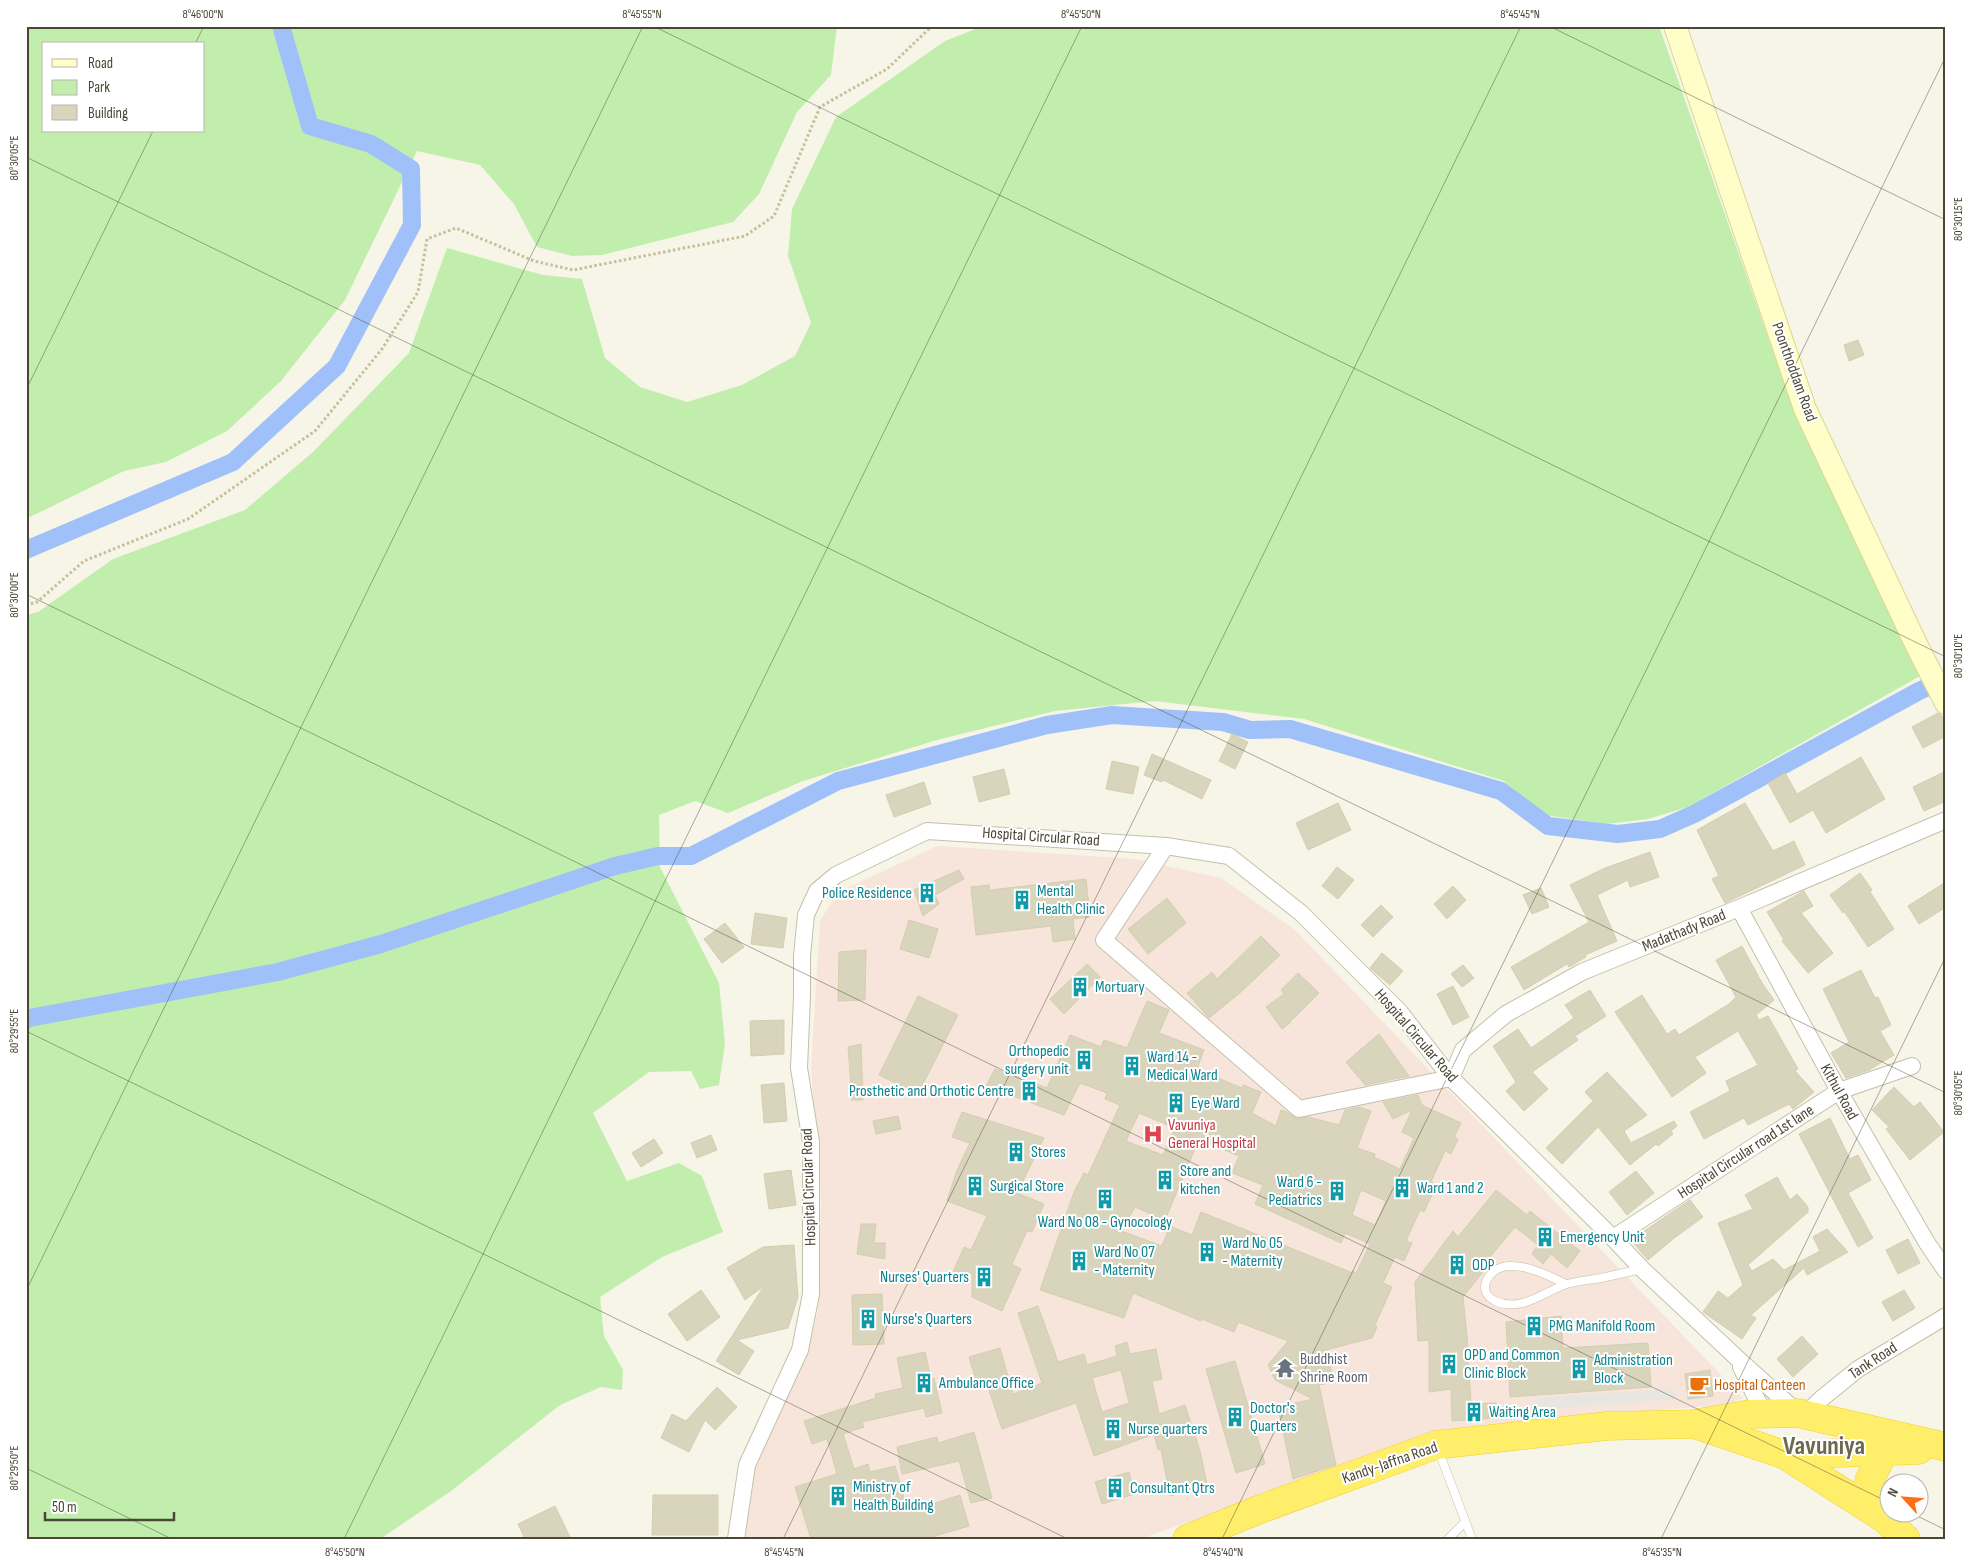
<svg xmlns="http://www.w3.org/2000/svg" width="1972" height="1565" font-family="'Sofia Sans Condensed',sans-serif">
<rect width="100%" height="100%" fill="#f6f5e8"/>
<path fill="#f7e5db" d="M937,846L1135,859L1221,878L1295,930L1743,1398L1725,1405L1607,1414L1448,1431L1140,1539H745L755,1465L808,1351L818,1311L821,1200L811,1068L820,921L832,902L849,887Z"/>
<path fill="#c2eead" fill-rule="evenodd" d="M26,26H837L831,75L797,112L759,194L733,222L602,255L572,256L537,247L514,204L480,165L417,151L345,300L281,381L227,431L166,462L124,471L26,519ZM44,44H204V131H44Z
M983,26H1659L1792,406L1920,676L1688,807L1648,819L1607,824L1544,815L1504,781L1304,719L1155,701L1055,711L937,740L803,781L728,813L695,801L659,815L660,867L719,983L725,1043L719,1085L700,1089L691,1071L649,1072L593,1113L627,1181L679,1163L702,1176L723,1232L662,1257L600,1297L604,1336L623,1370L622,1390L601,1387L560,1405L451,1491L380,1539H26V615L38,612L113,559L245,510L313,452L409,353L447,248L543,275L582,279L605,358L640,387L687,402L742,385L795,356L811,323L788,256L792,209L836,117L945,41Z"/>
<path fill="#e7e6e0" d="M1673,1389L1676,1399L1536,1410L1535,1398Z"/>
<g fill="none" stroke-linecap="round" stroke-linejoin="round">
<path stroke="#9fc0f8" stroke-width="18" d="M26,550L233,462L337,366L412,225L411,169L371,144L310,126L281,26
M26,1020L29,1018L278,972L381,944L615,866L658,856H691L838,781L1047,725L1112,715L1223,722L1250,730L1290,729L1501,791L1548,826L1618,834L1660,829L1694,814L1919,691L1946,679"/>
</g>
<path fill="#d9d4bc" stroke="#d4ceaf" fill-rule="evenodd" d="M1858,340L1864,355L1849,361L1844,345Z
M1938,713L1941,715L1946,724V736L1923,748L1912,727Z
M1232,734L1248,742L1235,769L1219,761Z
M1152,754L1211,780L1202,799L1163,780L1162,782L1144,775Z
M1861,757L1885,799L1826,833L1813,810L1790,823L1768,783L1785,773L1797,794Z
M1112,761L1139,767L1133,794L1106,789Z
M1004,769L1010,794L979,802L973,777Z
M1946,771V801L1924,811L1913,787Z
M924,782L931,804L894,817L886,795Z
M1338,803L1351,830L1308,850L1296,823Z
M1745,803L1773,851L1794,841L1805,865L1725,903L1712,879L1719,876L1697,830Z
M1650,852L1659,877L1630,887L1628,880L1597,895L1617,941L1585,955L1586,957L1569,967L1567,964L1524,990L1511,967L1589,922L1570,885L1605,868Z
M1337,867L1354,880L1338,899L1322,886Z
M959,870L964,879L935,895L939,904L923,916L914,890Z
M1860,873L1872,890L1870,892L1894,929L1868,947L1844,911L1843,913L1830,895Z
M1086,879L1090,917L1073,919L1075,939L1053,942L1051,926L976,935L971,887L989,885L990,890Z
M1946,882V907L1919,924L1908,906Z
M1453,886L1466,900L1447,919L1434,904Z
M1541,888L1549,907L1532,914L1523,895Z
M1804,891L1813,906L1801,913L1833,953L1808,973L1782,941L1784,940L1767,912Z
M1167,898L1186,923L1148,954L1128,929Z
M1381,905L1393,917L1373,937L1361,925Z
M755,913L787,918L783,948L751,944Z
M909,920L938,929L929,958L900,949Z
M725,923L744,947L722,963L704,939Z
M1261,936L1280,955L1241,992L1209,1018L1187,993L1212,972L1217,979Z
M1742,946L1762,983L1774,1000L1756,1015L1759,1020L1768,1016L1798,1069L1795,1071L1814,1092L1793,1109L1789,1104L1748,1125L1744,1118L1704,1139L1690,1112L1730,1091L1726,1081L1758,1065L1738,1031L1695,1057L1706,1073L1672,1097L1615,1012L1642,995L1667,1034L1675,1029L1679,1035L1729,1004L1736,997L1716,960Z
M866,950L865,1000L838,1001L839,952Z
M1382,953L1403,971L1390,985L1370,968Z
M1087,964L1100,977L1064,1014L1050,999Z
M1463,965L1474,978L1462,987L1451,974Z
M1861,970L1875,998L1878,997L1891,1025L1880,1031L1894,1055L1869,1070L1846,1078L1831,1053L1849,1042L1823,989Z
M1298,973L1319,993L1293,1019H1292L1290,1023L1282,1029L1266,1007L1284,994L1281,990Z
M1453,986L1469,1017L1453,1025L1437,994Z
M1590,990L1606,1016L1575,1036L1578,1040L1532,1072L1548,1089L1524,1111L1506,1091L1516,1082L1493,1046L1518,1029L1531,1048L1574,1018L1565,1005Z
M918,996L958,1015L918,1094L879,1075Z
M1147,1001L1169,1010L1159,1033L1204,1050L1197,1069L1242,1088L1243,1085L1261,1092L1252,1113L1276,1126L1281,1110L1287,1112L1297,1119L1308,1117L1339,1125L1345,1110L1359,1107L1371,1111L1357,1148L1375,1154L1374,1157L1400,1169L1414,1138L1402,1132L1412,1110L1393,1119L1383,1102L1418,1095L1422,1105L1461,1123L1454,1137L1458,1139L1451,1154L1445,1151L1431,1182L1437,1184L1424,1212L1420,1210L1406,1241L1412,1243L1404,1261L1395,1257L1383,1283L1392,1287L1375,1325L1377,1327L1372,1338L1326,1350L1334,1382L1319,1385L1336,1465L1293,1479L1278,1407L1313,1399L1275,1380L1268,1365L1288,1341L1238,1322L1234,1332L1202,1319L1201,1321L1133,1293L1124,1318L1040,1290L1074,1192L1084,1173L1088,1175L1120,1105L1105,1099L1107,1093L1080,1083L1064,1115L986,1086L995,1069L1047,1088L1070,1035L1101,1047L1104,1040L1127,1048ZM1139,1113L1175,1128L1163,1155L1126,1141ZM1199,1139L1239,1156L1232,1173L1263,1185L1255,1204L1341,1243L1345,1233L1370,1244L1356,1273L1353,1271V1273L1201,1212L1192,1235L1170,1226L1162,1246L1121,1231L1135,1207L1165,1220ZM1361,1190L1386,1201L1375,1225L1352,1215Z
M784,1020V1054L751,1056L750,1021Z
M1379,1034L1409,1076L1365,1085L1346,1062Z
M861,1044L863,1100H852L848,1047Z
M1607,1072L1647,1115L1624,1131L1631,1143L1674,1121L1677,1126L1671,1131L1673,1134L1658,1146L1656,1144L1630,1165L1598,1127L1562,1164L1546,1148L1593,1101L1585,1092Z
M784,1083L787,1121L764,1123L761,1085Z
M1894,1087L1914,1107L1920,1102L1944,1132L1910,1160L1886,1129L1889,1127L1872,1110Z
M962,1112L1044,1138L1017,1193L1044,1204L1032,1232L1027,1231L1012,1264L1021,1269L1002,1311L972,1297V1273L953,1272L964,1247L971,1250L987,1216L947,1201L957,1170L970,1143L952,1137Z
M898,1116L901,1129L876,1134L873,1121Z
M1830,1118L1850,1159L1858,1155L1871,1180L1848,1193L1873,1238L1858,1247L1799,1134Z
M711,1135L717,1150L697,1158L691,1143Z
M654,1139L663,1153L641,1167L632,1153Z
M791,1170L796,1205L769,1209L764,1174Z
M1636,1171L1654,1193L1627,1215L1609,1192Z
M1777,1177L1790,1200L1797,1194L1808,1207V1212L1748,1265L1752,1271L1773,1259L1784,1270L1820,1251L1813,1237L1827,1229L1848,1252L1807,1275L1804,1268L1751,1315L1756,1318L1742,1339L1703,1312L1718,1291L1728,1298L1743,1285L1718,1223L1753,1209L1745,1195Z
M1496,1190L1527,1215L1530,1211L1580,1251L1567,1268L1551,1254L1543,1264L1532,1254L1538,1245L1515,1227L1485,1263L1487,1267L1463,1297L1467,1337L1471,1404L1496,1403L1497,1418L1452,1421L1451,1389L1429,1392V1340L1418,1341L1415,1282L1453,1231L1458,1237Z
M1690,1200L1703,1217L1673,1239L1648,1260L1631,1240Z
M861,1224H876L874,1243H885V1259L857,1254Z
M1908,1239L1920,1263L1898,1274L1886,1250Z
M794,1245L798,1297L788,1328L737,1340L754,1351L739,1375L716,1361L764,1286L745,1300L727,1268L763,1247Z
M701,1290L720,1317L687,1341L668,1314Z
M1904,1290L1915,1308L1893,1321L1882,1302Z
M882,1294L884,1344L853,1345L852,1295Z
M1038,1306L1058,1362L1084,1354L1087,1365L1117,1356L1115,1346L1127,1342L1130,1354L1156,1349L1162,1379L1152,1381L1159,1414L1185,1405L1200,1451L1207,1484L1170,1496L1161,1449L1158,1450L1154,1434L1094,1456L1076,1403L1002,1429L988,1387L979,1390L969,1357L1000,1348L1013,1394L1042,1383L1018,1313ZM1121,1370L1129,1403L1102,1412L1092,1378Z
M1561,1316L1563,1348L1648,1343L1651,1387L1510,1397L1506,1322Z
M1802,1336L1818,1354L1793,1377L1777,1359Z
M925,1352L931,1379L934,1378L942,1413L926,1417L924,1408L862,1422L864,1427L843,1434L854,1469L868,1464L870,1472L895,1466L908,1512L960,1495L969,1526L925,1539H811L795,1487L837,1474L827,1439L812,1444L804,1421L876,1398L875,1394L903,1388L897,1358Z
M1235,1361L1265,1464L1236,1473L1206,1369Z
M1710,1370L1713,1396L1688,1399L1685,1374Z
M717,1387L737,1407L715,1430L705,1420L689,1452L661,1438L672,1414L686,1421Z
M974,1432L992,1498L971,1503L959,1461L902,1474L897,1447L937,1437L938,1443Z
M1129,1472L1135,1494L1102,1504L1095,1482Z
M653,1495H718V1535H652Z
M555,1506L571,1539H525L518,1524Z"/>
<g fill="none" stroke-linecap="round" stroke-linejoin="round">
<defs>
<path id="lane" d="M1566,1284C1549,1276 1529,1265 1509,1266C1488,1267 1475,1291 1495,1301C1522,1313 1544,1291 1567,1284C1578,1281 1590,1280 1601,1278C1615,1275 1628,1272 1642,1269
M1438,1449L1472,1539
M1448,1539L1465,1522"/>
<path id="street" d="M1166,846L1104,940L1299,1109L1451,1078L1463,1050L1506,1014L1582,972L1739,908L1946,820
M1739,908L1839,1091L1927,1243L1946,1271
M1613,1238L1839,1091L1912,1066
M1741,1367L1764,1414
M1805,1414L1821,1399L1858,1369L1946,1316
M736,1539L747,1465L800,1350L811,1294V1142L799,1068L802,996V956L806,915L817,891L836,875L927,831L1166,846L1229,856L1301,913L1399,1011L1451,1078L1613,1238L1642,1269L1737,1358L1798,1413"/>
<path id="secondary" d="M1675,26L1805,409L1916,644L1946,703"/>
<path id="highway" d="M1697,1425L1785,1455L1885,1519L1906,1539
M1785,1455L1919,1450
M1870,1497L1869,1481L1884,1452
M1187,1539L1263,1508L1436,1445L1607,1426L1693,1424L1750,1414L1798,1413L1946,1447"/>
</defs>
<use href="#lane" stroke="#c3c0aa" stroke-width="9"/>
<use href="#street" stroke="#c3c0aa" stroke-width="18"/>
<use href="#secondary" stroke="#dad793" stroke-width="24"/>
<use href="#highway" stroke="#efd229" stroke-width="29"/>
<path stroke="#c6c099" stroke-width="3" stroke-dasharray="2.5 2.5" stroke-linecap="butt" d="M26,605L37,602L84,561L188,519L315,431L382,349L418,292L427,239L456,228L534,261L573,270L745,236L774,216L820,107L887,69L932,26"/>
<use href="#lane" stroke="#fff" stroke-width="8"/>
<use href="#street" stroke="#fff" stroke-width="16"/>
<use href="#secondary" stroke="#fffec9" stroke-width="22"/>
<use href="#highway" stroke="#ffee6a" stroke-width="28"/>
</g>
<path fill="none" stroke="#4a4736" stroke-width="1" stroke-opacity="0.45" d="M653,26L1946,657M1549,26L1946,220M195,44L204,26M26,157L1946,1093M26,390L153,131M26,594L1890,1503M26,1031L1068,1539M26,1291L643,26M26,1468L172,1539M1909,1512L1946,1530M344,1539L1082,26M783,1539L1521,26M1222,1539L1946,56M1661,1539L1946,956"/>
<defs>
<symbol id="building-bare" viewBox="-9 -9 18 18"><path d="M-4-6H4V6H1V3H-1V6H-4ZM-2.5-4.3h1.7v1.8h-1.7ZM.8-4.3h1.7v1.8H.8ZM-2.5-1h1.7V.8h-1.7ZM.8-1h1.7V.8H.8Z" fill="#0f9aa8" stroke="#fff" stroke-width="2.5" paint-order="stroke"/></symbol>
<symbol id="hospital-bare" viewBox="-9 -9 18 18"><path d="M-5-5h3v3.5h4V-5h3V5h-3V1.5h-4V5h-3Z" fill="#e0444e" stroke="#fff" stroke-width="2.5" paint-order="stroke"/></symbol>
<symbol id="temple-bare" viewBox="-9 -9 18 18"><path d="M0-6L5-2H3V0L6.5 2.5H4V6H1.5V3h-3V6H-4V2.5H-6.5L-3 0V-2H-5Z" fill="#6b7280" stroke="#fff" stroke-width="2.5" paint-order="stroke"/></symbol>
<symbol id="cafe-bare" viewBox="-9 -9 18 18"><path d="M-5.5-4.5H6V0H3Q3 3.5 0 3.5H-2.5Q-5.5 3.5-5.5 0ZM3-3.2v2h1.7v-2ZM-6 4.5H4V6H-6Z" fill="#e8710a" stroke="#fff" stroke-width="2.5" paint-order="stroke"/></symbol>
</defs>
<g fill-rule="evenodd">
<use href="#building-bare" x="913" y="879" width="28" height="28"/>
<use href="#building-bare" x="1008" y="886" width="28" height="28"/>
<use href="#building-bare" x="1066" y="973" width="28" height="28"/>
<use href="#building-bare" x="1070" y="1046" width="28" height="28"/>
<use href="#building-bare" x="1118" y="1052" width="28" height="28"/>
<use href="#building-bare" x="1015" y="1077" width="28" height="28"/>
<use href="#building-bare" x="1162" y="1089" width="28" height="28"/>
<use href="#hospital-bare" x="1139" y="1120" width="28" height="28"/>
<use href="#building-bare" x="1002" y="1138" width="28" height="28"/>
<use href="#building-bare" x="1151" y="1166" width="28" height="28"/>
<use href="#building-bare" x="961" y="1172" width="28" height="28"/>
<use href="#building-bare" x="1388" y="1174" width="28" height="28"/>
<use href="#building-bare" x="1323" y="1177" width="28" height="28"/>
<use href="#building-bare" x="1091" y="1185" width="28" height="28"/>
<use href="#building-bare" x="1531" y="1223" width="28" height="28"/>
<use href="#building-bare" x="1193" y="1238" width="28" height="28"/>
<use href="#building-bare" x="1065" y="1247" width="28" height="28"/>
<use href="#building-bare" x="1443" y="1251" width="28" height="28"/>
<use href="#building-bare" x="970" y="1263" width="28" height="28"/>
<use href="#building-bare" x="854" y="1305" width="28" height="28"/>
<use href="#building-bare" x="1520" y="1312" width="28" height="28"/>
<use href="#building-bare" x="1435" y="1350" width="28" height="28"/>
<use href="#temple-bare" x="1271" y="1354" width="28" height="28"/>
<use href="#building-bare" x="1565" y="1355" width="28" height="28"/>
<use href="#building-bare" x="910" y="1369" width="28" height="28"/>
<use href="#cafe-bare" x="1685" y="1371" width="28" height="28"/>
<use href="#building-bare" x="1460" y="1398" width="28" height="28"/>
<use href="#building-bare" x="1221" y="1403" width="28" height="28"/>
<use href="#building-bare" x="1099" y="1415" width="28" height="28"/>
<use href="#building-bare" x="1101" y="1474" width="28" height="28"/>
<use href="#building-bare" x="824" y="1482" width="28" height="28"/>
</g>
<g text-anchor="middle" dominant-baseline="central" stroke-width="4" stroke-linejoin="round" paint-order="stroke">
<g font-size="16" fill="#4a4736" stroke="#fff">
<text transform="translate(1794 372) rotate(70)">Poonthoddam Road</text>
<text transform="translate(1041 837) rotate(4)">Hospital Circular Road</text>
<text transform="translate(1684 931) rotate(-22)">Madathady Road</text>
<text transform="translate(1416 1036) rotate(49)">Hospital Circular Road</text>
<text transform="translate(1839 1092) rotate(61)">Kithul Road</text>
<text transform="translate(1746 1152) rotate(-33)">Hospital Circular road 1st lane</text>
<text transform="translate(809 1187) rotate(-92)">Hospital Circular Road</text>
<text transform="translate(1873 1361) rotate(-33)">Tank Road</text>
<text transform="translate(1390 1463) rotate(-19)">Kandy-Jaffna Road</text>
</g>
<g font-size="16" fill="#0d838f" stroke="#fff" text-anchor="start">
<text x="1037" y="891">Mental<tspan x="1037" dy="18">Health Clinic</tspan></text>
<text x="912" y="893" text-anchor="end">Police Residence</text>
<text x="1095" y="987">Mortuary</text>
<text x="1069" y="1051" text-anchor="end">Orthopedic<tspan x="1069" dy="18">surgery unit</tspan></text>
<text x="1147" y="1057">Ward 14 -<tspan x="1147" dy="18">Medical Ward</tspan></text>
<text x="1014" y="1091" text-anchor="end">Prosthetic and Orthotic Centre</text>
<text x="1191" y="1103">Eye Ward</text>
<text x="1031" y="1152">Stores</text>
<text x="1180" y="1171">Store and<tspan x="1180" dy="18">kitchen</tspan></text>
<text x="1322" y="1182" text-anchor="end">Ward 6 -<tspan x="1322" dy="18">Pediatrics</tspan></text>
<text x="990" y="1186">Surgical Store</text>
<text x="1417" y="1188">Ward 1 and 2</text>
<text x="1105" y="1222" text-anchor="middle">Ward No 08 - Gynocology</text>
<text x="1560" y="1237">Emergency Unit</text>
<text x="1222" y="1243">Ward No 05<tspan x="1222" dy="18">- Maternity</tspan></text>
<text x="1094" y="1252">Ward No 07<tspan x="1094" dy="18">- Maternity</tspan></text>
<text x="1472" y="1265">ODP</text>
<text x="969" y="1277" text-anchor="end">Nurses' Quarters</text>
<text x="883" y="1319">Nurse's Quarters</text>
<text x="1549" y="1326">PMG Manifold Room</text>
<text x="1464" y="1355">OPD and Common<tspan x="1464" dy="18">Clinic Block</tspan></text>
<text x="1594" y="1360">Administration<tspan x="1594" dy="18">Block</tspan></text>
<text x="939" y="1383">Ambulance Office</text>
<text x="1250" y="1408">Doctor's<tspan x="1250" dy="18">Quarters</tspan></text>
<text x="1489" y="1412">Waiting Area</text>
<text x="1128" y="1429">Nurse quarters</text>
<text x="853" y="1487">Ministry of<tspan x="853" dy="18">Health Building</tspan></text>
<text x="1130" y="1488">Consultant Qtrs</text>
</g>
<g font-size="16" fill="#be3a42" stroke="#fff" text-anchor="start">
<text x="1168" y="1125">Vavuniya<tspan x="1168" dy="18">General Hospital</tspan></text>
</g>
<g font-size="16" fill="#5b616d" stroke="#fff" text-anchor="start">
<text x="1300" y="1359">Buddhist<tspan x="1300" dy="18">Shrine Room</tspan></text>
</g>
<g font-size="16" fill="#c56008" stroke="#fff" text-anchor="start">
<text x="1714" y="1385">Hospital Canteen</text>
</g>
<g font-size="26" font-weight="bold" fill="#6e684c" stroke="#fff">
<text x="1824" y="1446">Vavuniya</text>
</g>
</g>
<rect width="1972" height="1565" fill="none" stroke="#ffffff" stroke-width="55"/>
<rect x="42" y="42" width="162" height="90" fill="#ffffff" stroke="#b7b5af"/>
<rect x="52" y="59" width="25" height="8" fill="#fffec9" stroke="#b7b5af"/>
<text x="88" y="68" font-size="15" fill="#4a4736">Road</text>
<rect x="52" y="80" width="25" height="15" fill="#c2eead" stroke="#b7b5af"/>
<text x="88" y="92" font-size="15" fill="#4a4736">Park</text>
<rect x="52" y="105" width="25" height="15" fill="#d9d4bc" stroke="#b7b5af"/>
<text x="88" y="118" font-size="15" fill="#4a4736">Building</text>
<g transform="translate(1904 1498) rotate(296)"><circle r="24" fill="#ffffff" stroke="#b7b5af"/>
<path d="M0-4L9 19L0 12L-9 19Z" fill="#ff6d16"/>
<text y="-8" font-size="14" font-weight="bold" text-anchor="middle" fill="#4a4736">N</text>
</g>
<path d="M45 1512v8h129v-8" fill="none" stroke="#4a4736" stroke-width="2.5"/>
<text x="52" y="1512" font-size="15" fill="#4a4736" stroke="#ffffff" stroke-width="4" paint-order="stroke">50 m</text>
<rect x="28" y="28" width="1916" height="1510" fill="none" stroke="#4a4736" stroke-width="2"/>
<g font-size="12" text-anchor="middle" fill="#4a4736">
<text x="203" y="18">8°46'00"N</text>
<text x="642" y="18">8°45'55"N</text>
<text x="1081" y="18">8°45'50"N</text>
<text x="1520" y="18">8°45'45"N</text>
<text transform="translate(14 158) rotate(-90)" y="4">80°30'05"E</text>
<text transform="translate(1958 219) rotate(-90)" y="4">80°30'15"E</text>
<text transform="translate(14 595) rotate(-90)" y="4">80°30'00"E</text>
<text transform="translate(1958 656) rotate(-90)" y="4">80°30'10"E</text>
<text transform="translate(14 1031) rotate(-90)" y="4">80°29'55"E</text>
<text transform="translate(1958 1093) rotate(-90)" y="4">80°30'05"E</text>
<text transform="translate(14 1468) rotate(-90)" y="4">80°29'50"E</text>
<text x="345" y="1556">8°45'50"N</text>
<text x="784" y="1556">8°45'45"N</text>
<text x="1223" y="1556">8°45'40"N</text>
<text x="1662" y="1556">8°45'35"N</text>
</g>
</svg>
